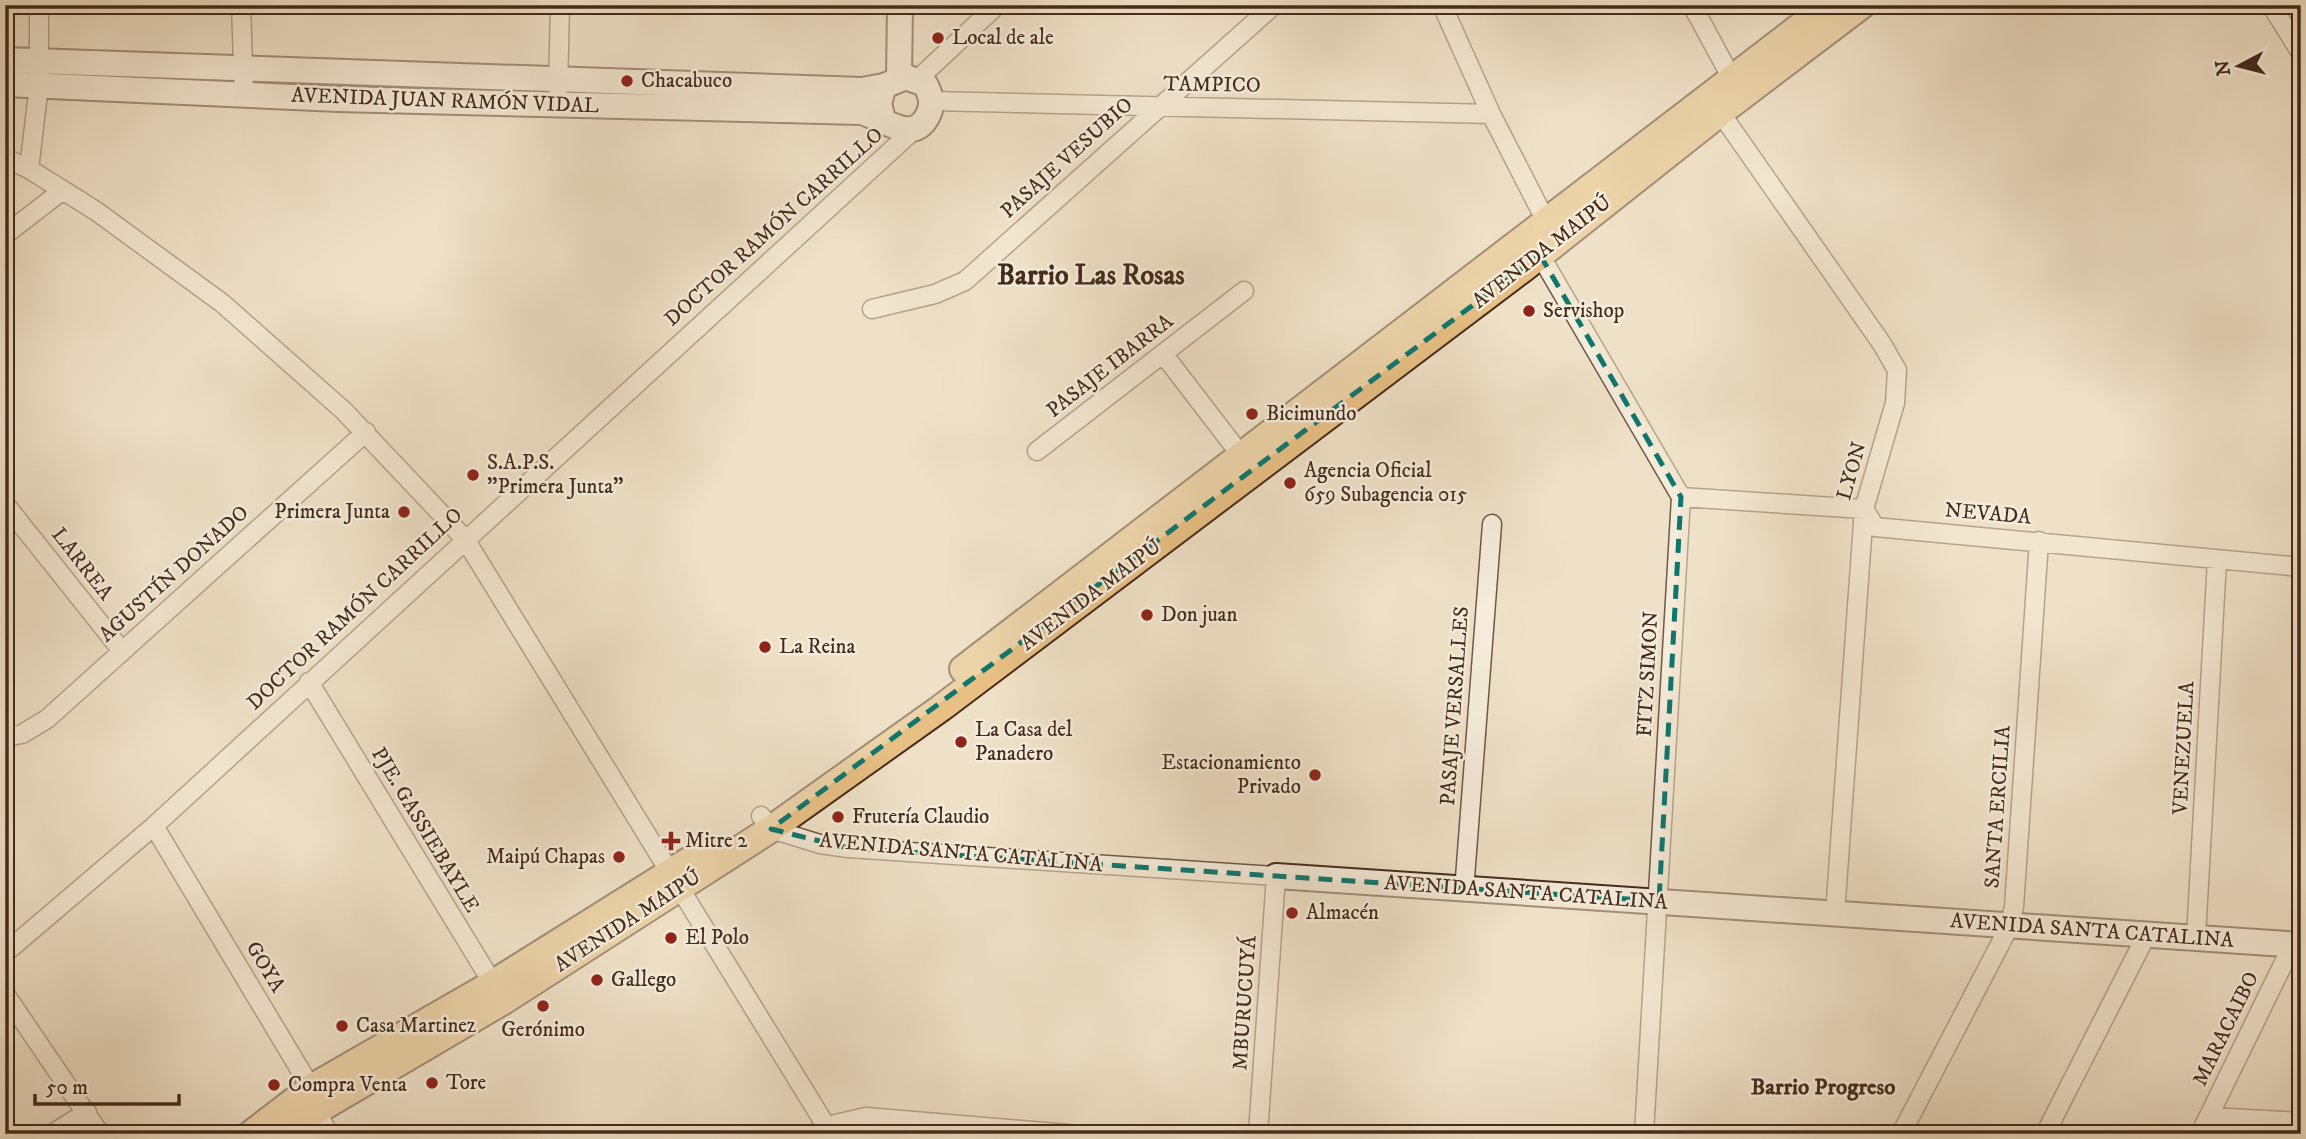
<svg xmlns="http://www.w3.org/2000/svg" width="2306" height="1139" font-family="'IM FELL DW Pica',serif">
<rect width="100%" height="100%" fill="#efe1c7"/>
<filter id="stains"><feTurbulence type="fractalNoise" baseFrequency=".00286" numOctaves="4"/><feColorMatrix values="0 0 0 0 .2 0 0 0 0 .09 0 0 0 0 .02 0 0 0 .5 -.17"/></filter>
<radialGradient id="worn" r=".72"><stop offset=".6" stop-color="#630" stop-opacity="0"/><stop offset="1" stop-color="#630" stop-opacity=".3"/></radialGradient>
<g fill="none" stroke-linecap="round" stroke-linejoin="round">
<defs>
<path id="street" d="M241,5L244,95
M1442,5L1491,114L1550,229
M1692,5L1737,88
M2271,5L2301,53
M917,80L997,5
M558,89L560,5
M932,101L1491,114
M1715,105L1882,344L1897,370L1895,403L1864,509L1835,914
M5,158L29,169L96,211L222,303L344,411L465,539L831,1134
M29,169L39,85V5
M5,235L63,190
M1540,255L1681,497L1644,1134
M872,309L935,294L965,281L1274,5
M1164,355L1247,463
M1037,451L1244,291
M1681,497L1864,509L1875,527L2301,567
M5,504L122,651
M309,682L498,992
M5,737L22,734L47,719L366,432
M761,816L771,829L820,844L848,848L1276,876L1258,1134
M154,826L311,1088L316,1111L329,1134
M1464,891L1492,524
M2196,937L2217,560
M5,953L154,826L918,126
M5,994L100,1134
M2209,1117L2301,1122
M52,1134L87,1112
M813,1134L827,1126L866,1117L1069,1134
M1901,1134L2009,927L2014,907L2039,541
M2045,1134L2147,934
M2200,1134L2293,944"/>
<path id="secondary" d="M5,60L862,90L884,86
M899,78L900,5
M5,84L338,99L861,112C882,117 911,145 927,117C934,105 931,95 925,84L906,77L884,86L879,103L883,120
M1276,876L2301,945"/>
<path id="primary" d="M963,669L1828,5
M251,1134L311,1088L492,984L706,850
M284,1134L316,1111L505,1000L771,829L941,708L1524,268L1721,112L1862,5"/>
</defs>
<use href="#street" stroke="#6f5847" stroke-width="21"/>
<use href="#secondary" stroke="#442b1c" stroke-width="28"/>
<use href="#primary" stroke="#442b1c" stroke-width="30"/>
<use href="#street" stroke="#f5ecdb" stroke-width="18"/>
<use href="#secondary" stroke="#f5ecdb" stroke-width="24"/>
<use href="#primary" stroke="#e8c084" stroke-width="26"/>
</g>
<path d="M0 0H2306V1139H0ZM1540,255L1681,497L1659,901L848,848L771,829Z" fill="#efe1c7" fill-opacity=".55" fill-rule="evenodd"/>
<path fill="none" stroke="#0f766e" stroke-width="5" stroke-dasharray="14 9" stroke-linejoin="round" d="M1540,255L1681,497L1659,901L848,848L771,829Z"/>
<g fill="#8f2418" stroke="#f5ecdb" stroke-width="2.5">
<circle cx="938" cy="38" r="7"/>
<circle cx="627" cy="81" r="7"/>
<circle cx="1529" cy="311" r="7"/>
<circle cx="1252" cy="414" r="7"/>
<circle cx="473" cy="475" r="7"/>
<circle cx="1290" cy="483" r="7"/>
<circle cx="404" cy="512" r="7"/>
<circle cx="1147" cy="615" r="7"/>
<circle cx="765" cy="647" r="7"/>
<circle cx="961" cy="742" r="7"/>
<circle cx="1315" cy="775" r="7"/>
<circle cx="838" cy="817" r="7"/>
<path d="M667.5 830.5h7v7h7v7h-7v7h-7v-7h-7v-7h7z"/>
<circle cx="619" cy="857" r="7"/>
<circle cx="1292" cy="913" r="7"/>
<circle cx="671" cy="938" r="7"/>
<circle cx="597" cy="980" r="7"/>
<circle cx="543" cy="1006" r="7"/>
<circle cx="342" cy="1026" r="7"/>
<circle cx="432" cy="1083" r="7"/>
<circle cx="274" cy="1085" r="7"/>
</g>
<g text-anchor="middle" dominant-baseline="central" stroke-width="5" stroke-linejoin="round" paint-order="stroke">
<g font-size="21" fill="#442b1c" stroke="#f5ecdb" text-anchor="start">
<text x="952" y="38">Local de ale</text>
<text x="641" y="81">Chacabuco</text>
<text x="1543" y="311">Servishop</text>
<text x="1266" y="414">Bicimundo</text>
<text x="487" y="463">S.A.P.S.<tspan x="487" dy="24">"Primera Junta"</tspan></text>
<text x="1304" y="471">Agencia Oficial<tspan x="1304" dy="24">659 Subagencia 015</tspan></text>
<text x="390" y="512" text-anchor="end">Primera Junta</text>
<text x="1161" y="615">Don juan</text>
<text x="779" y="647">La Reina</text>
<text x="975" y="730">La Casa del<tspan x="975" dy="24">Panadero</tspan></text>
<text x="1301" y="763" text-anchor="end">Estacionamiento<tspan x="1301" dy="24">Privado</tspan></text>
<text x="852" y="817">Frutería Claudio</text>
<text x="685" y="841">Mitre 2</text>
<text x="605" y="857" text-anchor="end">Maipú Chapas</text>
<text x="1306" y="913">Almacén</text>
<text x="685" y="938">El Polo</text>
<text x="611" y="980">Gallego</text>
<text x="356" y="1026">Casa Martinez</text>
<text x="543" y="1030" text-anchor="middle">Gerónimo</text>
<text x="446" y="1083">Tore</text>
<text x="288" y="1085">Compra Venta</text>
</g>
<g font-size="21" fill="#442b1c" stroke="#f5ecdb">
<text transform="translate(1212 85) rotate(1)">TAMPICO</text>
<text transform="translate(445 101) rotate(2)">AVENIDA JUAN RAMÓN VIDAL</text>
<text transform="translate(1067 158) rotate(-42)">PASAJE VESUBIO</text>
<text transform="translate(774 227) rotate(-42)">DOCTOR RAMÓN CARRILLO</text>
<text transform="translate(1542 252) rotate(-38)">AVENIDA MAIPÚ</text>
<text transform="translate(1110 366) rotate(-38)">PASAJE IBARRA</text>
<text transform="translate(1852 471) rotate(-74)">LYON</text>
<text transform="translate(1988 514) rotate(5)">NEVADA</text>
<text transform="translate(82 564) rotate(52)">LARREA</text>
<text transform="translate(174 574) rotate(-42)">AGUSTÍN DONADO</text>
<text transform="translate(1091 595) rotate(-37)">AVENIDA MAIPÚ</text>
<text transform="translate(355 609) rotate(-43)">DOCTOR RAMÓN CARRILLO</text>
<text transform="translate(1648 674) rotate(-87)">FITZ SIMON</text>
<text transform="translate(1455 706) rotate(-86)">PASAJE VERSALLES</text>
<text transform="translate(2184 748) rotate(-87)">VENEZUELA</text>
<text transform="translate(1998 807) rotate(-86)">SANTA ERCILIA</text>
<text transform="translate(425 830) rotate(59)">PJE. GASSIEBAYLE</text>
<text transform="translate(961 853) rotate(5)">AVENIDA SANTA CATALINA</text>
<text transform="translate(1526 893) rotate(4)">AVENIDA SANTA CATALINA</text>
<text transform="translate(628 921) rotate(-33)">AVENIDA MAIPÚ</text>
<text transform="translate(2092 931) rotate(4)">AVENIDA SANTA CATALINA</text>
<text transform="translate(265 967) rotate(59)">GOYA</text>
<text transform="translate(1245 1003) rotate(-86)">MBURUCUYÁ</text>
<text transform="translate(2226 1029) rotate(-64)">MARACAIBO</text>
</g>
<g font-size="23" font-weight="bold" fill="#442b1c" stroke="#f5ecdb">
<text x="1823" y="1087">Barrio Progreso</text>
</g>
<g font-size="28" font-weight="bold" fill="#442b1c" stroke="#f5ecdb">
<text x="1091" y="275">Barrio Las Rosas</text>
</g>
</g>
<rect width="2306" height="1139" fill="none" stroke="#efe1c7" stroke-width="28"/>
<rect x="7" y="7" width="2292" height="1125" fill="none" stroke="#442b1c" stroke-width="3.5"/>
<rect x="14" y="14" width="2278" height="1111" fill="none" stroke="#442b1c" stroke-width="2"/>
<g transform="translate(2239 66) rotate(263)" stroke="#f5ecdb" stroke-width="5" paint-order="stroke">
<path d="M0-5L12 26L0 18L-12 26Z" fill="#442b1c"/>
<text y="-10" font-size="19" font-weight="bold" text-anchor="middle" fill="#442b1c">N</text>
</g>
<path d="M35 1094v10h144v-10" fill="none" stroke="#442b1c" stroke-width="3.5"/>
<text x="46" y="1094" font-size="21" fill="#442b1c" stroke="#f5ecdb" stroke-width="5" paint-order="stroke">50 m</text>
<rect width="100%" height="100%" filter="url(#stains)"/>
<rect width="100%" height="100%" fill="url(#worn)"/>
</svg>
